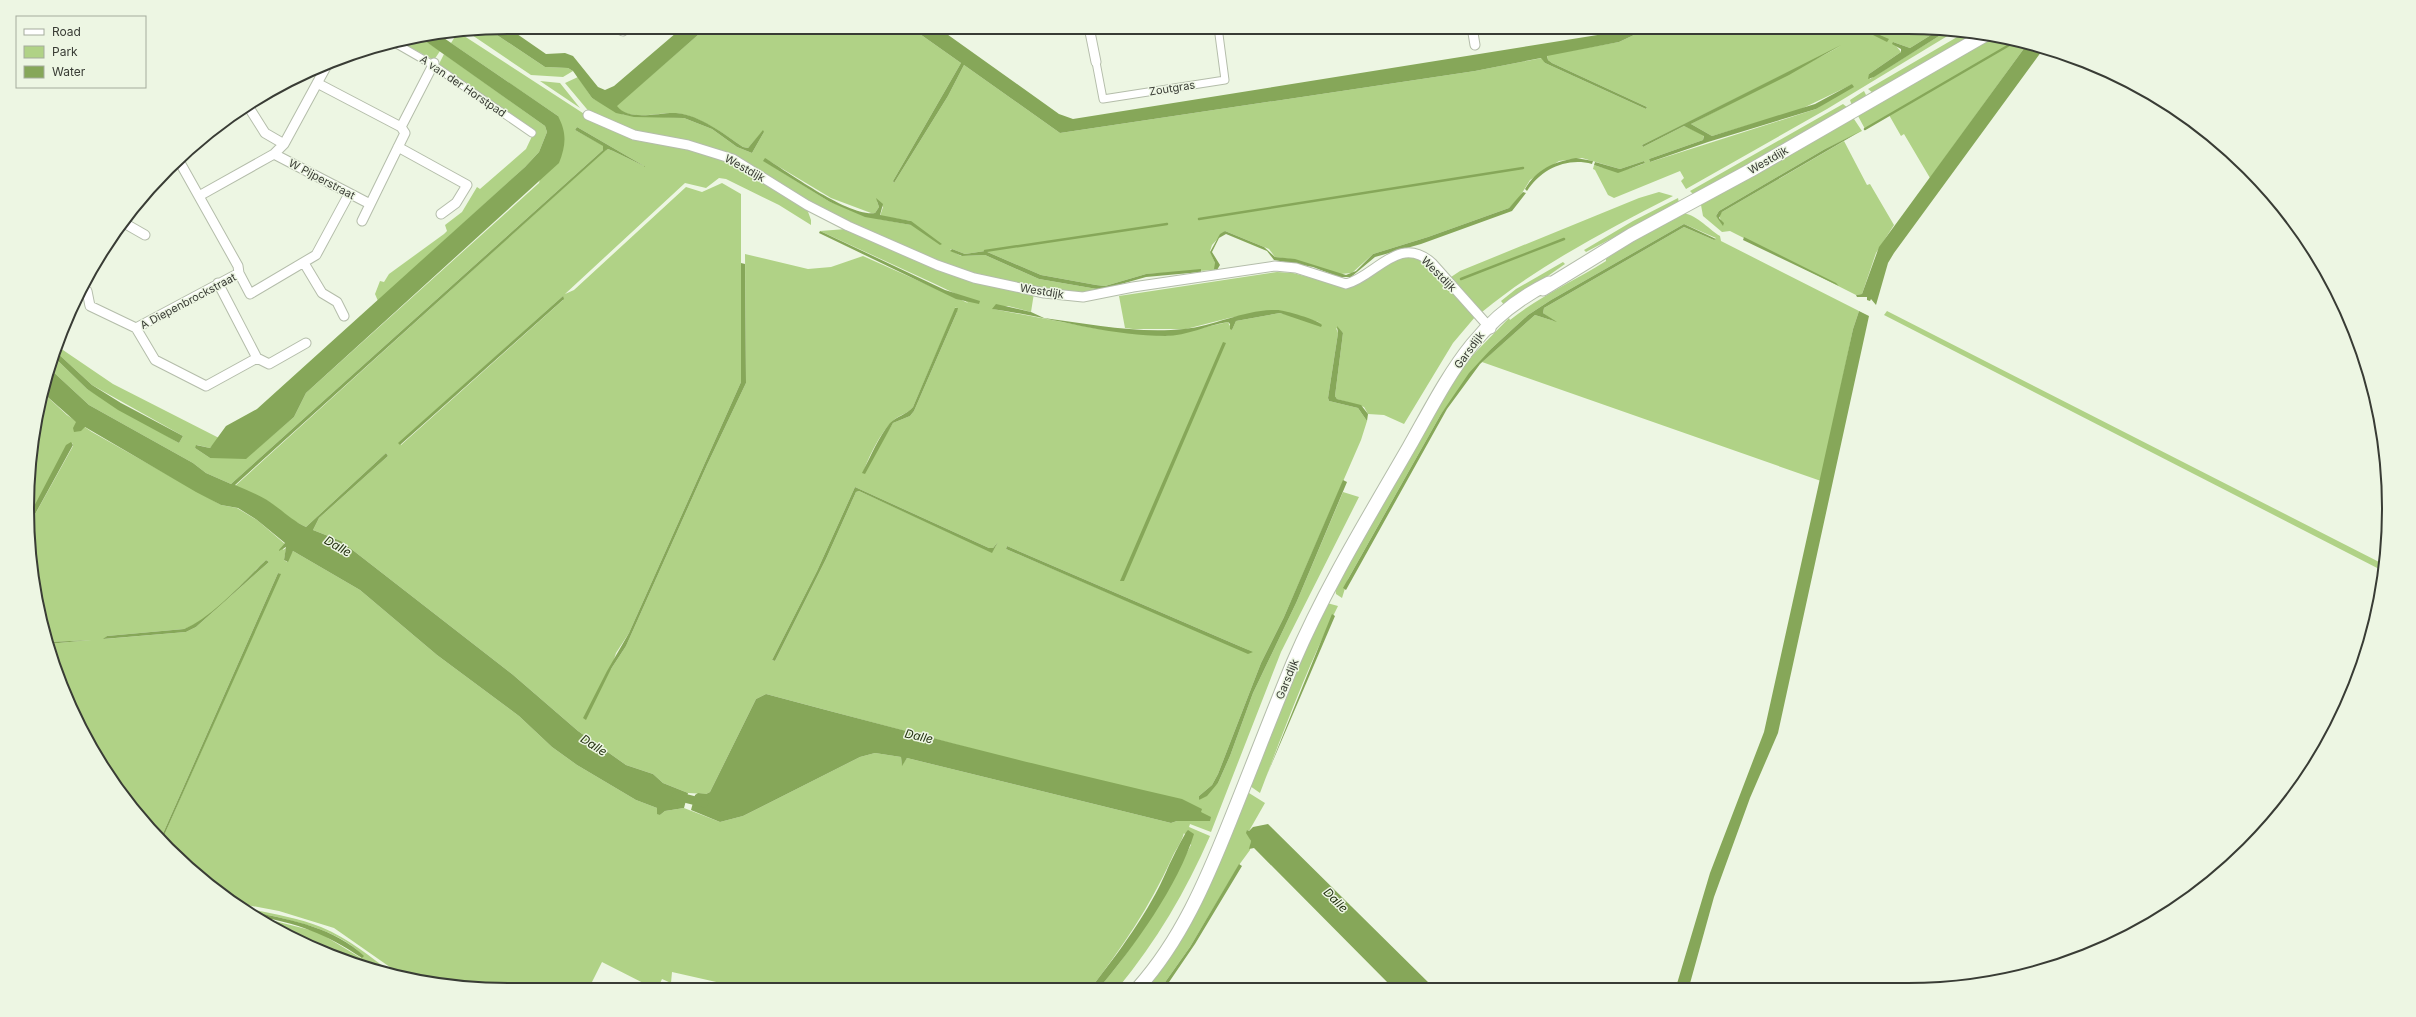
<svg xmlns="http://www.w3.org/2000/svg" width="2416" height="1017" font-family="Inter,sans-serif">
<rect width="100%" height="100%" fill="#edf6e3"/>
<path fill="#b0d286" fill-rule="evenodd" d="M707,27H910L961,63L893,181L894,183L948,96L964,65L1060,133L1475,71L1542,58L1545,63L1646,109L1647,107L1552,63L1548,60L1547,55L1619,42L1651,27H1875L1869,30L1889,39L1873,32V29L1877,27L1939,30L1910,48L1893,42L1901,52L1869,74L1870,79L1947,31L1954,32L1827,109L1686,189L1681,181L1684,178L1680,171L1614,198L1608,195L1595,170L1593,169L1594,165C1616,172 1624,172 1645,163L1644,161L1620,169L1582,158L1559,161L1530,180L1519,198L1509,208L1428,237L1373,254L1352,273L1340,274L1290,259L1275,257L1269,249L1225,231L1212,245L1210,251L1215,263V270L1146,274L1105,286L1096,285L1041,275L985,251L965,254L952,249L950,250L961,256L985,255L1039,279L1097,289L1096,294H1064L974,276L843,221L754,169L634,133L591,114L565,83L578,77L592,98L624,115L684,118L712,129L737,147L752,153L764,132L761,133L748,148L743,147C724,134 699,115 675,113C658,112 628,122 616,106ZM1841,46L1691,124L1712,136L1799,110L1853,84L1816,109L1650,162L1649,159L1703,140L1704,135L1684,126L1643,147L1642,145ZM766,159L831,198L871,213H875L879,207L877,201L883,207L880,216L911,221V225L879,219L830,202L764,161Z
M488,29L545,67L568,68L573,71L563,77L531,75L466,31Z
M458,32L592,119L720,155L807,209L811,220V225L779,205L726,179L719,178L706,188L685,183L565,294L574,290L686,187L702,192L722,183L741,194V382L629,633L616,653L611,669L626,646L707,465L746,383L745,254L808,269L831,267L863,256L968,303L958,295L933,283L820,231L846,229L903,253L1034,293L1031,312L1008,306L993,309L1099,329L1166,336L1228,322L1232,330L1236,321L1280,313L1322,323L1277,310L1229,318L1186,329H1133L1125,328L1119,296L1277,272L1293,273L1346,287L1402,256L1422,258L1475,317L1453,343L1404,424L1384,415L1368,414L1364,407L1337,399L1335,396L1343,333L1336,328L1338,333L1328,398L1329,401L1358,408L1367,421L1361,440L1284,617L1261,663L1218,774L1212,785L1199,796V800L1218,783L1230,756L1253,693L1297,601L1343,492L1359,497L1281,652L1211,832L1190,824L1189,827L1210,836C1186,891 1156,942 1118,988H1099C1137,945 1164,896 1191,845L1184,833C1181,844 1175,850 1171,860C1150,906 1122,948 1091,988L733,989L734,986L672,972L671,983L662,979L657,990L602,962L588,990H508L415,981L407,979L334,928L279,911L236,903L191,871L162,840L280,574L278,573L161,838C150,826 137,815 127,802C96,765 59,691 48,644L91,640L48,642L31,572L28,527L73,446V443L28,518L36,415L42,392L67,415L92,432L221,505L237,508L257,520L285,544L283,550L286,548L284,560L287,562L293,551L360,590L437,655L519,716L552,747L577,765L636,800L657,808L660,815L665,811L684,808L720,822L743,816L860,757L875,753L901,757L902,765L907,758L1171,823L1177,821H1209L1018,761L766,694L756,699L710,792L706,794L688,793L663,783L653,774L626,765L578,731L512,674L341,541L313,530L319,518L388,456L386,453L306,527L292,520L268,501L235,486L604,151L608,149L613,151L646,167L577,127L575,130L604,146L603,150L231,484L206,473L193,463L89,405L49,368L52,355L87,389L179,443L183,436L92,385L55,351L60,348L113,384L219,438L210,448L197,445L195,448L210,458H246L294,417L306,393L539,183L558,116L451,43ZM563,296V300L401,445L399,443ZM956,307L957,312L914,411L910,416L893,423L863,473C868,458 882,429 895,419C902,414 907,414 913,407ZM855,487L989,548H993L998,542L992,552L859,491L856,492L826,559L775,661L772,660L817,571ZM1007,546L1253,652L1160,615L1006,549ZM266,560L269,562L196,627L186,632L104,639L107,636L184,629C213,619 243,581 266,560Z
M1964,33L1977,34L1873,93L1868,89Z
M418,36L440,51L434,60L398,41Z
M1995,36L2028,43L1930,178L1904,134L1901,136L1889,115L1865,129L1858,116L1859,113Z
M444,54L545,126L547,132L539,152L525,167L378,301L375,294L380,281L384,282L389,274L444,234L447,231L445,225L462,212L477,187L480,189L526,149L534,132L438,66Z
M540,81L560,83L580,108Z
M1864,91L1866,95L1864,100L1852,106L1850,100Z
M1843,104L1848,108L1747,167L1693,194L1690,191Z
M1851,118L1854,119L1862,131L1825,149L1719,211L1716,216L1721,221L1719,215L1722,212L1844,141L1867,185L1870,184L1894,225L1876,253L1862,294L1856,295L1730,231L1722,232L1703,216L1701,205L1706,200Z
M1659,192L1673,196C1607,230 1539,265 1482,312L1452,281L1451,277L1460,271L1639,198Z
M1678,198L1679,203L1586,252L1584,250L1633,221Z
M1681,213C1695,213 1707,228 1720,236L1721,241L1859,311L1853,329L1821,481L1482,362L1535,315L1554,321L1543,313L1544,308L1684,227L1714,240L1716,238L1684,224L1551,300L1528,315L1492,348L1441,414L1348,579L1342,598L1336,594L1335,586L1422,430L1466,362L1509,318L1510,320C1540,296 1574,281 1606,261V259L1633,239Z
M1563,262L1565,264L1505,306L1501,301L1516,289Z
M1887,311L2385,565V572L1884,315Z
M1327,603L1338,606C1308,665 1284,730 1260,793L1250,786L1294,671Z
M1249,793L1265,803L1249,831L1247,830L1251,841L1250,850L1239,865L1190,947L1161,988H1144L1245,795Z
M244,908C270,913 296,917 321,927C348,938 372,958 395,975L387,973L379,967C376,967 373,969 371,969C355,969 270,927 255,916L318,932L361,958L363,956C343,933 305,924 277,917C266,914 253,915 244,908Z"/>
<path fill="#86a759" d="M507,27L546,54L565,53L573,56L598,87L605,90L614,86L683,27H707L617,106C629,122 659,112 676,113C700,115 724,134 743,147L748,148L763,130L764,132L752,153L737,147L712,129L684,118L634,117L616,113L592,98L573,71L568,68L545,67L488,29Z
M910,27H937L1059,114L1073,119L1610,33L1623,27H1651L1619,42L1547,56L1548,60L1552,63L1647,107L1646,109L1545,63L1541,58L1475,71L1060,133L964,65L948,96L894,183L893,181L961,63Z
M1875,27H1877L1873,29V32L1889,39L1887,42L1869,33L1868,30Z
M1939,30L1947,31L1874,77L1868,79L1869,74L1901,52V49L1892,44L1893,42L1910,48Z
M438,34L558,116C567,133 566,145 559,163L306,393L294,417L246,459L210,458L195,448L196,445L210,448L226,426L257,409L525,167L539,152L547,132L545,126L418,36Z
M2028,43L2044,48L1894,253L1888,263L1876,305L1871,299L1870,301L1867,300V297H1857L1856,295L1862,294L1879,247Z
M1841,45L1789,75L1691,124L1712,136L1815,104L1852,84L1854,87L1816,109L1708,142L1650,162L1649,159L1703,140L1704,136L1684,126L1643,147L1642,145Z
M577,127L646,167L613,151L608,149L605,151L235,485C246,490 257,494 267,500C281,509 291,520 306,527L386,453L388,456L319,518L313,530L341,541L512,674L578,731L626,765L653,774L663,783L688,793L684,808L665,811L660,815L657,814V808L636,800L577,765L552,747L519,716L437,655L360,590L293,551L288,562L284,560L286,547L279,551V550L285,543L257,520L238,508L221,505L196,492L85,427L81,431L74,432L73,428L76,422L42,392L49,368L89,405L193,463L206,473L231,484L603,150V146L575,130Z
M1861,131L1722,212L1719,218L1724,223L1723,226L1716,216L1719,211L1825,149Z
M765,158C788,172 849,217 875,213L879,207L876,198L883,204L880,215L911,221L942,244L940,245L911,225L865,217L830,202L763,161Z
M1576,158L1593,161L1592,164C1567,157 1541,169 1527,191L1525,189C1537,169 1553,162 1576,158Z
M1644,161L1645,163L1618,173L1594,165L1595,162L1620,169Z
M1523,192L1526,193L1512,211L1421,244L1375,257L1351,277H1339L1313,267L1274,260L1267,251L1226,234L1219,238L1212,252L1220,265L1217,270L1214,269L1215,263L1210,252L1220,234L1225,231L1264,247L1275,257L1295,259L1346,275L1356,271L1373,254L1428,237L1509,208Z
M1684,224L1716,239L1714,240L1684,227L1544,308L1543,313L1557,322L1535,315L1480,364L1447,409L1346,590L1343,588L1441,414L1469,373L1492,348L1528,315L1551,300Z
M820,231L945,290L980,301L979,304L956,299L819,233Z
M1744,237L1836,283L1839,286L1743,240Z
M952,249L965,254L985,251L1041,275L1096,285L1105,286L1146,274L1201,269V272L1146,277L1107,288L1097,289L1039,279L985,255L962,256L950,251Z
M741,263L745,264L746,383L707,465L626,646L611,669L586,720L583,718L607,671L629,633L741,382Z
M563,296L564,299L400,445L398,443Z
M996,304L1031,312L1044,318C1090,324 1138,334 1184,329C1215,326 1245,309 1277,310C1285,310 1318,320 1322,325L1321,327L1280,313L1236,321L1232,330L1230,329V324L1228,322C1206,325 1188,336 1165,336C1107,336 1050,317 992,309Z
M955,308H958L957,312L914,411L910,416L893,423L865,474L862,473C871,456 878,438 890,423C897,416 906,415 913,407Z
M1859,311L1869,316L1778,733L1750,798L1714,897L1689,987H1676L1710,873L1764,732L1853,329Z
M1337,326L1343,333L1335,396L1337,399L1361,405L1368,414L1367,421L1358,408L1329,401L1328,398L1338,333Z
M1223,342L1226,343L1124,581H1120Z
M54,350L92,385L121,403L183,436L179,443L118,410L87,389L52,355Z
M71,442L73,445L28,527V518L66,445Z
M1343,480L1347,482L1297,601L1253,693L1230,756L1218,783L1207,796L1199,800V796L1212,785L1218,774L1261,663L1284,617Z
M855,487L989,548H993L998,542L992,553L859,491L856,492L826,559L775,661L772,660L817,571Z
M1007,546L1253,652L1248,654L1006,549Z
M266,560L269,562L196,627L186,632L103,639L107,636L184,629C211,619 245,580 266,560Z
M278,573L281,574L162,840L161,838Z
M1332,614L1335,616L1266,777Z
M91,640L48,644V642Z
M766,694C904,731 1042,767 1182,799L1202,809L1201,812L1211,817L1210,821H1177L1171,823L907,758L902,766L901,757L875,753L860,757L743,816L720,822L691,810L695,795L698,793L706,794L710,792L756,699Z
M1268,824L1433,987H1392L1254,848L1249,849L1251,841L1246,833L1247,830L1249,831L1253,827Z
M1188,830L1194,834C1179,884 1133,949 1099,988H1091C1119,952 1149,912 1167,870C1169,865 1185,832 1188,830Z
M1239,864L1242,866L1195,944L1165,988H1161L1190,947Z
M248,911C288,919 334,927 364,956L362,958C326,934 298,923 255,916Z"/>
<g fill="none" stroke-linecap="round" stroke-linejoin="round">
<path stroke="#86a759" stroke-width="2.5" d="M1865,129L2011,44
M1199,219L1523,168
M985,251L1167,224
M1461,279L1564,239"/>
<path stroke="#86a759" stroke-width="9" d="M676,796L704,803"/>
<defs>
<path id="pedestrian" d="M393,42L433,65L532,133
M1096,62L1103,99L1225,80L1218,27"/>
<path id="minor" d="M613,27L623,31L628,27
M1089,27L1096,62
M1472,27L1475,45
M317,83L401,127
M248,106L265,133L284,144
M588,115L634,135L688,145L733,159L807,205L848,226L937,265L974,278L1044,293L1083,297L1133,287L1275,266L1296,268L1346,284C1375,277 1399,233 1432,263L1491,329
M398,147L467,185L456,203L441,214
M274,154L370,204
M178,159L238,266L239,273
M199,196L274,154L284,144L327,65
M362,221L405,133L401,127L434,63
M124,223L145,235
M304,263L322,293L337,302L344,316
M218,283L257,358
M82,289L87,291L90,306L136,328L155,360L206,386L257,358L269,364L306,343
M136,328L239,273L250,294L316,255L349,194"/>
<path id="secondary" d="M1543,289L1631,235L1751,170L1985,35
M1138,988C1181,940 1206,881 1230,821C1251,769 1271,716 1293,663C1325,588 1368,518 1409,447C1448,378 1474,320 1549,283"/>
</defs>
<use href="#pedestrian" stroke="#b4bdaa" stroke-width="9"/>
<use href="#minor" stroke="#b4bdaa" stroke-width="11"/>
<use href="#secondary" stroke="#b4bdaa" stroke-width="15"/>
<use href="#pedestrian" stroke="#fff" stroke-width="7"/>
<use href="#minor" stroke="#fff" stroke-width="9"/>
<use href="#secondary" stroke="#fff" stroke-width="13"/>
</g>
<g text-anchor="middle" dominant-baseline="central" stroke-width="3" stroke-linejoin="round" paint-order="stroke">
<g font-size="11" fill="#393c35" stroke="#edf6e3">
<text transform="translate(463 86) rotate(34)">A van der Horstpad</text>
<text transform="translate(1172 88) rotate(-9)">Zoutgras</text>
<text transform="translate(1768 160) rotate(-30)">Westdijk</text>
<text transform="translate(745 168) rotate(29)">Westdijk</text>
<text transform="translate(322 179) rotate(28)">W Pijperstraat</text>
<text transform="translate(1439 274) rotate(45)">Westdijk</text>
<text transform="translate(1042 291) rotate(9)">Westdijk</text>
<text transform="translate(188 301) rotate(-28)">A Diepenbrockstraat</text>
<text transform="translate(1469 350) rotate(-54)">Garsdijk</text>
<text transform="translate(1287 679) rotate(-68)">Garsdijk</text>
</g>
<g font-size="12" font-style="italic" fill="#22300f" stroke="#edf6e3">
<text transform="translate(338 546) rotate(30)">Dalle</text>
<text transform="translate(919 736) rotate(13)">Dalle</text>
<text transform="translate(594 745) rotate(33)">Dalle</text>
<text transform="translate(1336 900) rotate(45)">Dalle</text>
</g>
</g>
<path d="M0 0H2416V1017H0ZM508 34H1908A474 474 0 0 1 2382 508V509A474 474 0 0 1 1908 983H508A474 474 0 0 1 34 509V508A474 474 0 0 1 508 34Z" fill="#edf6e3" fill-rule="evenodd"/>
<path fill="none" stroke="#393c35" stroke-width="2" d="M508 34H1908A474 474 0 0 1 2382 508V509A474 474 0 0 1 1908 983H508A474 474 0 0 1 34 509V508A474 474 0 0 1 508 34Z"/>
<rect x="16" y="16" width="130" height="72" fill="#edf6e3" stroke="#a5ac9d"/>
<rect x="24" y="29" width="20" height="6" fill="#ffffff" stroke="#a5ac9d"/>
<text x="52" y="36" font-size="12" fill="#393c35">Road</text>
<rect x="24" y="46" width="20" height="12" fill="#b0d286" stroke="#a5ac9d"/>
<text x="52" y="56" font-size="12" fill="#393c35">Park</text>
<rect x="24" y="66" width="20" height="12" fill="#86a759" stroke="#a5ac9d"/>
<text x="52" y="76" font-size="12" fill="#393c35">Water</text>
</svg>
